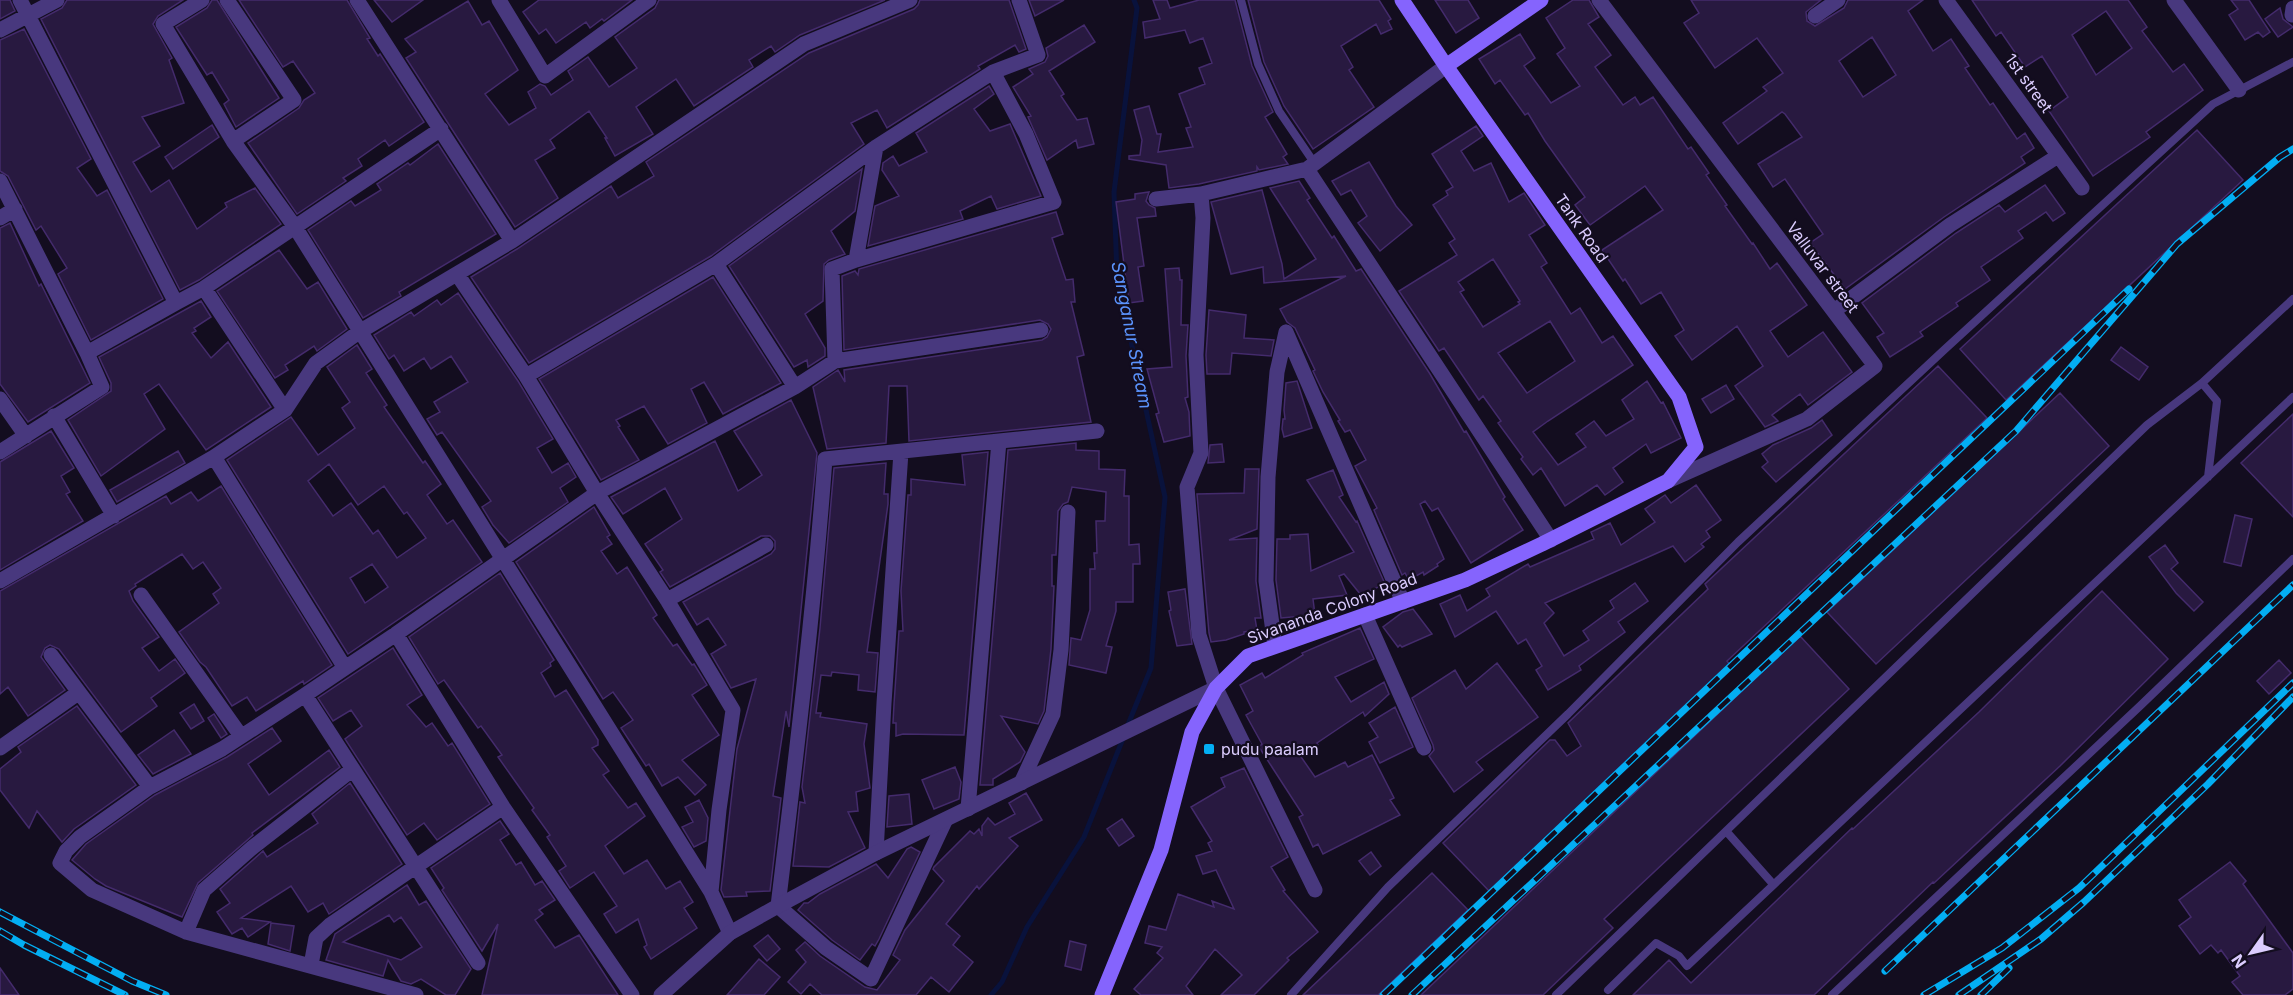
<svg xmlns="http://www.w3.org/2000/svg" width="2293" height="995" font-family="Inter,sans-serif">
<rect width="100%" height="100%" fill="#130d1f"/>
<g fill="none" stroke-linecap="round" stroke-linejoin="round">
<path stroke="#09123c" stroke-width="5" d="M1127,727L1151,668L1165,497L1117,277L1114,192L1137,8L1134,0
M991,995L1002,982L1027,927L1084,837L1124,736"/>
</g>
<path fill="#281940" stroke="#442b6c" stroke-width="1.5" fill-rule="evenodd" d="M0,0H10L15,11L0,19Z
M67,0H183L158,16L153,24L172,58L169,60L184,103L142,117L160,146L133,162L151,192L169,180L197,229L227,207L225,203L255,188L281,224L199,280L180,290L41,19L62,8Z
M212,0H217L279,98L236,127L224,104L229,100L212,72L207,75L176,27L207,8Z
M239,0H347L370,38L367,39L378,56L380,54L424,122L389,146L385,140L358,159L362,166L343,178L346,181L297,214L248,143L299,108L304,100L315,93L293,61L283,67Z
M374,0H423L392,22Z
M539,0H632L604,21L602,19L590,28L586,22L556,43L546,29L539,34L523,12Z
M659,0H885L800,35L775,52L771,46L749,60L753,67L694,106L676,79L636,107L653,134L615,156L605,138H607L589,111L550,140L555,148L535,160L558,198L515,227L406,58L416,52L405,39L468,1L482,25L489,21L518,70L485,94L509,125L536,108L528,92L540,84L545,86L551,95L573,80L568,71L588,57L609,87L637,68L615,37L655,8Z
M920,0H1009L1026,49L1019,52L1015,45L978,66L980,69L887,128L877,110L851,123L864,144L711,256L529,363L471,277L517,249L611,186L618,198L654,176L646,162L809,53L914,9L918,5Z
M1029,0H1064L1035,16Z
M1153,0H1167L1170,8L1199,0H1235L1252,66L1273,112L1265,117L1287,154L1283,157L1288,164L1259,170L1257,167V171L1199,184L1169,188L1166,165L1129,159V156L1140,155L1142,140L1134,110L1149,106L1157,134H1161L1158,152L1193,147L1186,128L1191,127L1179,94L1205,84L1199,68L1212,63L1203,38L1190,43L1185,30L1145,38L1143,22L1160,19Z
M1248,0H1379L1391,19L1388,21L1392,29L1381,34L1376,24L1341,46L1353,67L1349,70L1374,107L1313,149L1284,106L1264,62Z
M1435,0H1468L1479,18L1456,33Z
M1573,0H1589L1599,17L1588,24L1611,55L1595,67L1623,105L1635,97L1640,105L1653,97L1688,149L1691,147L1709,173L1706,175L1727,205L1725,206L1752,244L1753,243L1770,269L1777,263L1807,305L1770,331L1788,357L1823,332L1852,372L1808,405L1800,394L1772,415L1778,421L1765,427L1735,386L1763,366L1737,326L1692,360L1675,336L1684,330L1661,292L1641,304L1625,279L1623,281L1602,250L1663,210L1645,186L1590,225L1575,205L1585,197L1545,141L1528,113L1525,115L1500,80L1495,84L1479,59L1520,34L1535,58L1524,66L1551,103L1580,86L1557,54L1565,48L1546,18Z
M1691,0H1821L1806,12L1807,21L1815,26L1844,8L1848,0H1923L1908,11L1933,51L1951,39L1969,66L1965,68L1990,105L1993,103L2017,139L2025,133L2034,148L2021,157L2025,163L1944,217L1845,289L1810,243L1823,234L1785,179L1773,187L1758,164L1802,137L1785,114L1782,112L1738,144L1723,123L1767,91L1763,87L1783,73L1757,38L1715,68L1684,23L1699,13ZM1872,37L1896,75L1863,97L1839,61Z
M1972,0H2128L2147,27L2142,31L2173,72L2184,64L2203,90L2146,132L2150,137L2093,176L2049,111L2068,97L2042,56L2025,67L2001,32L1996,36ZM2106,11L2132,48L2096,75L2072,35Z
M2231,0H2249L2270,32L2263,37L2258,32L2245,40L2229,15L2238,9Z
M2280,8L2283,19L2293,27L2278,37L2265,19Z
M1084,25L1095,42L1049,71L1064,94L1061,96L1077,120L1087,118L1094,144L1078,148L1076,140L1047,160L1028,117L1031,116L1013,87L1033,74L1029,69L1045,62L1048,56L1046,48Z
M24,29L91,159L77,168L97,196L107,190L163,299L91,340L58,274L67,268L41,226L36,230L8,176L0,171V40Z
M989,86L994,94L974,109L990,131L1010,124L1041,196L997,209L991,196L960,211L963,219L868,246L875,206L899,196L882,170L883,163L893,156L899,166L927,152L916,133Z
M212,125L219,137L173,169L165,157Z
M1476,126L1483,136L1461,151L1474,171L1491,163L1509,202L1524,193L1545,225L1529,235L1547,263L1541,267L1571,314L1580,308L1602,343L1613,336L1633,365L1548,421L1533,432L1558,465L1586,447L1576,434L1594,421L1606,436L1634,419L1622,400L1647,381L1661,403L1663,402L1681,438L1651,453L1646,444L1613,468L1623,482L1605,495L1597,485L1565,506L1541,468L1533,475L1521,459L1523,457L1498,423L1501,421L1483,396L1479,400L1444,348L1439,351L1399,291L1457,255L1449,243L1455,239L1433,205L1448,195L1446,191L1453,187L1432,154ZM1493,259L1520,301L1518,302L1520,304L1483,327L1460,292L1464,290L1458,282ZM1550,321L1575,361L1527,393L1498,353Z
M2197,130L2243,180L2006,400L1960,349Z
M438,144L496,234L399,292L401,296L363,318L308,230L351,201L355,206L381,190L377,184L408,163L410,165Z
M1369,162L1396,206L1412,225L1380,251L1358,223L1367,216L1351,190L1341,195L1332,181Z
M862,169L855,211L831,231L845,254L829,260L824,264L823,301L805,314L825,348V356L808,367L807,360L794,367L729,266Z
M1299,181L1310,198L1307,200L1332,238L1334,236L1356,271L1361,269L1430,374L1464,432L1466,431L1505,497L1503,499L1523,530L1471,563L1438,508L1432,511L1425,501L1420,504L1444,559L1437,564L1438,566L1424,575L1423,572L1409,580L1405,573L1402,575L1374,510L1377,508L1355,466L1366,460L1350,430L1345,432L1338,421L1340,420L1323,392L1313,371L1315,370L1295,328L1287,322L1280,309L1346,276L1264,283L1263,267L1231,274L1211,202L1262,190L1282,264L1284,279L1316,259L1270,188Z
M2045,185L2065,213L2053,221L2046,212L2018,231L2023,238L1981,267L1990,280L1956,303L1958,306L1920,332L1923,336L1890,357L1877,337L1884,333L1862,303L1956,233L1999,205L2005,212Z
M1149,192L1146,201L1149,205L1155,208L1156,216L1137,218L1144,266L1138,267L1143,301L1129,303L1116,202L1135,199V194Z
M1056,212L1063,234L1052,238L1066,280L1073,279L1075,302H1071L1084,355L1077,357L1091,422L909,441L907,386H889L886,443L827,449L813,387L838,370L845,382L844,370L1042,340L1047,337L1051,329L1048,324L1040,320L844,350L842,276L855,271L858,275L859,269Z
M10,223L39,286L41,284L90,383L28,422L0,384V228Z
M279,250L307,289L318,282L347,329L317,351L314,346L285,365L288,370L275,378L217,291Z
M1179,268L1180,280H1182L1181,325H1188L1186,356L1188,397L1185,398L1189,412L1190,436L1164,442L1156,414L1159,413L1147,369L1172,367L1165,269Z
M713,277L781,383L723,414L704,382L691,389L707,423L668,444L644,406L616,420L620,426L618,427L639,460L601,480L539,379Z
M458,293L518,381L553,439L537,448L552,473L568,463L576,477L560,488L568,502L509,543L493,525L482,507L491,501L442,432L437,435L427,419L440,412L434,402L468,382L451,356L431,369L424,358L404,371L394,355L389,359L374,335L411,312L414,316L437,300L441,305Z
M201,301L211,317L194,328L196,331L192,333L211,358L228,342L271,407L206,450L159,384L144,394L165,429L101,476L68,420L111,391V383L99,357Z
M1209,310L1246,315L1244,338L1274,340L1271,356L1232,353L1230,374H1207L1206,355Z
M357,345L372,369L366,373L387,405L384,407L423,463L425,461L441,484L427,495L447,524L453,520L482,562L348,654L227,460L291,417L318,455L355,428L342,408L350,402L327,367ZM329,464L358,505L384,486L404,514L407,512L426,538L397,558L378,530L373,534L351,503L333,516L308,481ZM372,564L388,587L365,603L350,578Z
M2121,347L2148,367L2139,380L2111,360Z
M1938,366L1987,418L1727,661L1730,665L1490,892L1443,843L1550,740H1555L1567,756L1581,746L1568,723L1708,589L1705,584Z
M1297,381L1312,428L1284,437L1282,429L1283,419H1285L1284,410L1286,383Z
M1726,385L1734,399L1711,413L1702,399Z
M2060,393L2109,446L1876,664L1827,612Z
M791,400L817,453L789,727L786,711L773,796L781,798L770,891L746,892L747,896L724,897L721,890L737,749L756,679L731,688L711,654L726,645L708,618L697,625L683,602L771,554L775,549V541L770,536H761L670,587L660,572L663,570L645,544L682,519L665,488L623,514L611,497L715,441L738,491L762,475L734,431Z
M2293,414V517L2241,463Z
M1822,420L1832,435L1776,482L1762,467L1768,462L1762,454L1773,445L1811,428Z
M51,431L74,468L61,476L70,492L66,494L83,521L0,570V462Z
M1076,443V450L1099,451V469L1125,470L1124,496H1129V545L1139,544L1140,564H1133V602H1116V611L1106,646L1112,647L1106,673L1069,665L1071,638L1081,640L1090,610V569H1095L1094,553H1097L1096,521H1105L1106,492L1072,487L1068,502L1063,504L1058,511L1056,555H1052V586H1054L1051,649L1044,711L1038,724L1001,716L1025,752L1020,762L993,779V785H980L1008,450Z
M1222,444L1224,462L1208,463L1210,445Z
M178,451L185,463L117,502L110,490Z
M988,452L964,735L903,734L896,736V723H893L894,704L899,631H903L901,591L908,495H911V479L965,485L962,455Z
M886,463L884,494H888V504L867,652L878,653L875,692L858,690L859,675L832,672L831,676L821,675L816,713H821L820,717L867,724L864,744L870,788L856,792L858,811L848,812L865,848L829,867L793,866L800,802L805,803L802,787L820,628L834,468Z
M1245,469H1259L1257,529L1229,540L1257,538L1256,581L1261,618H1255L1257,630L1244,632V634L1226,640L1211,642L1209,633L1197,494L1244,493Z
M1333,470L1343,495L1339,497L1356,522L1357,521L1385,584L1361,595L1344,574L1339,576L1347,595L1313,599L1315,615L1281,618L1276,580L1277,539H1290V535L1308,534L1311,571L1354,552L1307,480Z
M1696,485L1721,520L1706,531L1710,537L1701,544L1704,547L1685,562L1673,546L1545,603L1554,613L1544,623L1564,656L1589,640L1583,631L1614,608L1610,601L1635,583L1648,601L1618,622L1625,632L1579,666L1581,670L1548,690L1536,670L1542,666L1526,639L1518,644L1496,611L1455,637L1440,604L1460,595L1467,611L1490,596L1486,589L1528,564L1530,567L1594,539L1591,532L1610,523L1621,545L1655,522L1645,509L1665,495L1671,503Z
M221,486L332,665L304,684L303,681L256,711L247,697L232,706L206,667L200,662L179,632L219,603L213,594L221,588L203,562L193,569L182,554L135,584L136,586L129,591L133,601L159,637L142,648L159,671L175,659L185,673L151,698L157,706L121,732L59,649L50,645L45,648L41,657L65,690L28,716L8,687L0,694V591L166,496L171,504L191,492L198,501Z
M594,507L610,535L607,537L612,544L601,551L617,574L627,567L657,615L653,618L673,646L677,644L692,665L694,664L707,685L692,695L719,735L682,760L706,785L695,795L678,777L662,786L649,764L646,766L621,728L633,720L613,692L603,699L516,562Z
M2235,515L2252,519L2241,566L2224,562Z
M2165,545L2178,563L2171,569L2203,602L2194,611L2176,593L2149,557Z
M500,573L554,660L550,663L551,666L541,673L555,697L566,690L598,740V745L592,748L609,771L603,775L628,808L636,803L645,816L605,846L624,874L647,860L666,889L680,881L693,902L684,908L697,928L651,959L644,947L647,945L638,919L616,933L604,914L617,906L594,872L570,888L559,871L566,866L547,837L550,835L532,810L534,808L498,757L502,755L481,726L478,728L444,680L438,684L409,637Z
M1185,589L1192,644L1177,646L1169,611L1171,610L1168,592Z
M2102,591L2168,659L2060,766L1934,883L1933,882L1814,995H1633L1669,960L1691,983L1852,828L1853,829L1979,712Z
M1413,609L1432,634L1402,647L1400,645L1398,647L1383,627L1403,612Z
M1360,628L1374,659L1335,677L1351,702L1384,682L1389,694L1365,716L1363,712L1317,743L1318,745L1299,754L1315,777L1345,762L1348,767L1372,755L1394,798L1390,800L1400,815L1323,854L1318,844L1313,847L1299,817L1303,815L1259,747L1262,744L1246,715L1253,711L1240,685L1262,673L1265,678L1303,655L1302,653Z
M1800,636L1849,689L1604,919L1613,928L1543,995H1421Z
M393,648L422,695L407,705L426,727L432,723L448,746L452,743L490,804L437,840L424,823L407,835L345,739L362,726L351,710L333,721L318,698Z
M2279,660L2291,673L2269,694L2257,681Z
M1497,663L1538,717L1476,762L1483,770L1454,792L1429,756L1434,750L1433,745L1412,698L1455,670L1466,689Z
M194,704L204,721L191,729L180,713Z
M77,706L136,785L74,829L62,842L37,811L29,828L0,790V769L21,752L18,747Z
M1395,707L1413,747L1380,763L1369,742L1378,737L1369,723Z
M214,714L227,734L221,738L208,718Z
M272,728L281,741L248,764L269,795L329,750L340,767L252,833L253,835L198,883L182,917L106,886L95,879L72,860L86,844L155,795L227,757Z
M174,730L191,754L153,774L138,755Z
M955,767L961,782L959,799L934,809L922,780Z
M1244,768L1288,857L1271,867L1285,890L1283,891L1318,932L1287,958L1289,960L1254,995H1221L1242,975L1215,949L1186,986L1193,995H1141L1134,989L1163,958L1157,953L1162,947L1145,943L1149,926L1166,930L1178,894L1214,907L1212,901L1234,909L1216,870L1203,874L1196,856L1212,851L1208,843L1212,841L1191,807L1225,787L1221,778Z
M350,783L402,864L329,914L323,903L308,912L291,886L241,918L270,922L248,937L242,928L232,934L217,912L230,903L220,889L263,851L267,857L318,823L312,814Z
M1026,793L1042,820L1009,838L1018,846L979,889L977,886L946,924L960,936L953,945L973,962L949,992L931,977L916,995H822L810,984L801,994L788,982L806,962L796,950L805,942L820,956L865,987L877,990L900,960L893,955L905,930L944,881L933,869L934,867L970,831L974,834L979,829L982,836V826L988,818L995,825L1015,814L1009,803Z
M909,794L912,824L887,827L889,796Z
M699,800L708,818L706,841L694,847L682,827L693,822L685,807Z
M1122,819L1134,836L1119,846L1107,829Z
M500,821L509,834L500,840L516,865L521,862L535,885L542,881L555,900L539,910L543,914L535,920L555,948L579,935L618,995H482L498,924L482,951L442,890L444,888L431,868Z
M911,847L920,852L879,939L875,946L872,944L860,960L832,940L798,910L804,903H808L820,894L876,864L888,878L907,849Z
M1371,852L1381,866L1370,875L1359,861Z
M2230,862L2246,881L2243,884L2293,953V989L2285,995H2243L2232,982L2240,976L2221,950L2218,953L2211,945L2200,954L2179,926L2191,917L2179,900Z
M1432,873L1468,910L1378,995H1303Z
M407,885L419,905L426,901L471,969L455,995H446L421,979L411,984L401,981L388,960L383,976L326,960L335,934ZM389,915L394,922L401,917L422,947L401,960L343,942Z
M271,923L294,926L290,951L268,944Z
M768,935L780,949L767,961L754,946Z
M1070,941L1086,945L1081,970L1065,966Z
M759,959L780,977L764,995H727Z
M0,968L19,995H0Z"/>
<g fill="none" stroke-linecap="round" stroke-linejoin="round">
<path stroke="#48387e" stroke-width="8" d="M1241,0L1258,64L1279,111L1315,164
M2202,383L2217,401L2208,477
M1726,831L1773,884
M1608,990L1656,943L1679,956L1687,966L2293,397
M1291,995L1388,887L1568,714L1738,542L1944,350L2213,104L2293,62
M1556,995L2147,425L2202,383L2293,299
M1832,995L2140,706L2293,559"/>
<path stroke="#48387e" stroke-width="15" d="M20,0L176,303L87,353
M202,0L163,24L233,141L295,227L711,892L730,933
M227,0L294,100L233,141
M357,0L512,241
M499,0L545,76L649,0
M1599,0L1875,366L1807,419L1668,481
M1946,0L2082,188
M2174,0L2239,90
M2292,15L2293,8
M1815,16L1838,0
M0,30L57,0
M1446,66L1307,169L1551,540
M0,181L87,353L102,387L0,452
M1201,194L1307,169
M1156,199L1201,194L1203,218L1196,355L1201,453L1187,487L1199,635L1216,688L1315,890
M0,218L15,209
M856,260L1054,202L1026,134L993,72
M716,264L795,387
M457,274L526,376L597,493L667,600L733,710L719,810L711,892
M204,288L285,410
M176,303L204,288L441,129
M1834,311L1950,225L2058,156
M1286,332L1403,602
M835,361L832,269L856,260L876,147
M526,376L716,264L876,147L993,72L1038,55L1019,0
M0,399L26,436
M54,416L114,516
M214,457L345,668L305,695
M0,581L214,457L259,427L285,410L316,363L359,332L512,241L804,44L910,0
M141,595L241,736
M667,600L766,545
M1365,615L1424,748
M1275,646L1266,581L1268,477L1277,372L1286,332
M51,655L150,787
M345,668L396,634
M0,748L78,693
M1021,783L1053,714L1061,650L1068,512
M968,809L999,441
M945,821L871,979L826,948L778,906C796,757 814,609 825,459L1097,431
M876,853L884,703L901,452
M186,932L204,890L253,847L353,769
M311,965L316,938L330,925L503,807
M416,995L186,932L92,890L60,863L66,851L80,837L150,787L222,749L305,695L478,963
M632,995L503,807L396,634L597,493L795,387L835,361L1041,330"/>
<path stroke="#48387e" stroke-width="15" d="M661,995L730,933L778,906L876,853L1216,688"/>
<path stroke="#8564fd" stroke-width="15" d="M1446,66L1541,0
M1102,995L1161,850L1192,732L1216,688L1248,656L1465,580L1542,544L1668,481L1696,447L1679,397L1446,66L1402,0"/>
<defs>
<path id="rail" d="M0,912L132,981L166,995
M0,931L24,945L125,995
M1885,971L2293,585
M1383,995L2129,289
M1412,995L2016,431L2177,244L2280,157L2293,149
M1924,995L2002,948L2079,888L2293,683
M1959,995L2041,939L2084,902L2208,784L2293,697
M1981,995L2009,968"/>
</defs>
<use href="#rail" stroke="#03aef3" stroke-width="7"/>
<use href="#rail" stroke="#130d1f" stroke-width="4.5" stroke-dasharray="14" stroke-linecap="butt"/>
</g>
<rect fill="#03aef3" stroke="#130d1f" stroke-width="2" x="1203" y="743" width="12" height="12" rx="3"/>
<g text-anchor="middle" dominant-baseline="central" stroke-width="4.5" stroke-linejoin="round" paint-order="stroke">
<g font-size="16" fill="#dbccfe" stroke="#130d1f">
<text transform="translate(2029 83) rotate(54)">1st street</text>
<text transform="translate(1582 228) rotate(55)">Tank Road</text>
<text transform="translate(1823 267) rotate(53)">Valluvar street</text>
<text transform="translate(1332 608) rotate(-20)">Sivananda Colony Road</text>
</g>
<g font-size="16" fill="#dbccfe" stroke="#130d1f" text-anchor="start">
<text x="1221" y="749">pudu paalam</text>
</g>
<g font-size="18" font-style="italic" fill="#5b93fd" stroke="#130d1f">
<text transform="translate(1132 335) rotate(79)">Sanganur Stream</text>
</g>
</g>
<g transform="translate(2251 953) rotate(236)" stroke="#130d1f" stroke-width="4.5" paint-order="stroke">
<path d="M0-4.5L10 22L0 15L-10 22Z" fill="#dbccfe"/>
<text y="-9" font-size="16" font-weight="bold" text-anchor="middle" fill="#dbccfe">N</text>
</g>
</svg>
